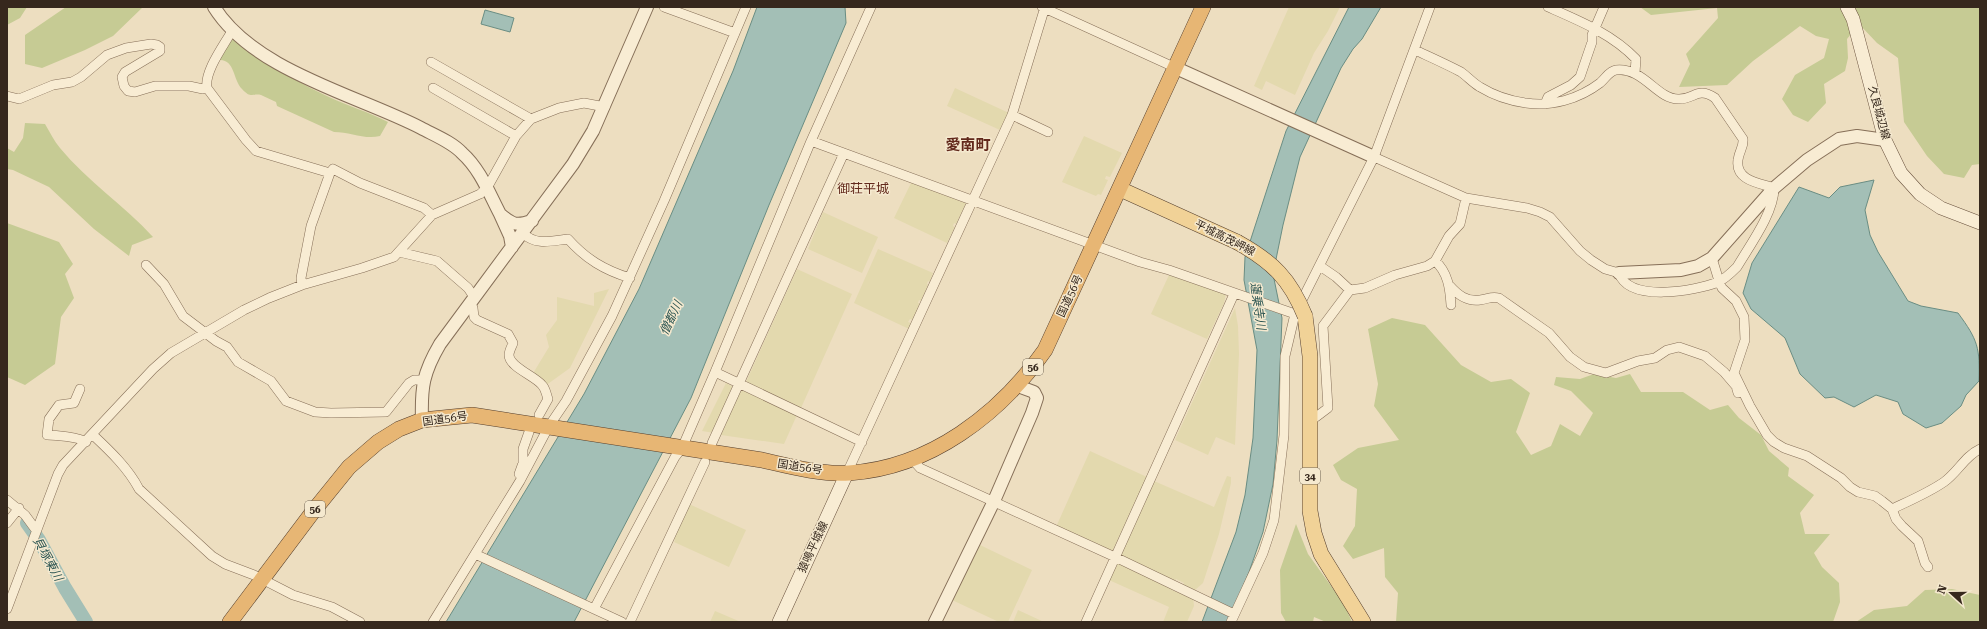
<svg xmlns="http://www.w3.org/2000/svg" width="1987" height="629" font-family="'Roboto Serif','Noto Sans JP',serif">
<rect width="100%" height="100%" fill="#eddec0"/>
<path fill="#e3d9ae" d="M1289,7H1340L1328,31L1314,53L1295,95L1266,81L1262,90L1254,86Z
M955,88L1009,113L1000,130L947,106Z
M1084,136L1122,153L1110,177L1106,176L1105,179L1108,180L1101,195L1098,194L1096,196L1062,182Z
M912,181L967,202L956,224L954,223L953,226L955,227L947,243L894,218Z
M823,212L878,237L862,273L808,249Z
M878,249L933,273L930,282L928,281L927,284L928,285L921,301L919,300L918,303L920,304L913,320L910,319L908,322L911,323L909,329L854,303Z
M797,269L852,294L801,408L746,382Z
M1169,275L1226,294L1224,303L1207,339L1151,314Z
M609,289L570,368L545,386L532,375L549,347L546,335L557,320V297L594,306V293Z
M1235,308L1238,326L1239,354L1235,445L1216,437L1208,455L1175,440Z
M726,383L734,387L714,433L702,431Z
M741,390H743L797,415L784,444L721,435Z
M1090,451L1147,477L1112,552L1056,527Z
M1227,476L1231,477V483L1219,534L1203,583L1195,590L1183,585L1184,583L1176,579L1175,581L1119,556L1154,481L1214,507Z
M689,504L746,530L729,567L674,542L675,540L673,539Z
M980,545L1032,570L1008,622H999L952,600Z
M1117,561L1173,587L1172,590L1179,593L1181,590L1193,596L1194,606L1187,622H1163L1169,607L1109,580Z
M1018,610L1044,622H1013Z
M715,611L741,622H710Z"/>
<path fill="#c6cb94" d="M7,7H27L20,18L7,25Z
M66,7H143L113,36L85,50L42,68L25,64V35Z
M1640,7H1980V164L1972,165L1964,178L1944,174L1927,156L1904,122L1898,58L1877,43L1859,24L1847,39L1848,58L1845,71L1824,84L1826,103L1808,122L1793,115L1782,99L1795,75L1824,58L1829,39L1816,36L1800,26L1753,61L1727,85L1679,87L1690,64L1686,54L1718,18L1717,8L1651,15Z
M234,39C263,62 295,81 329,97C348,106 369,112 388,122L380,136C365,140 350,132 334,132L277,106L276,102C271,100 266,97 261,95C253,93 251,99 242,89C233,80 235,59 219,60L231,40Z
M25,123L45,124C50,132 54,141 60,148C87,181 124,205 153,237L132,245L129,256L94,229L49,187L13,170L7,169V148L14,152L23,138Z
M7,223L59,242L73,264L65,274L74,298L61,317L55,364L25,385L7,377Z
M1392,318L1425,325L1461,365L1491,382L1511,379L1530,393L1516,432L1531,455L1551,446L1560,424L1580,436L1593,413L1571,391L1554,385L1556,377L1580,379L1594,374L1616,378L1630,374L1641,392H1683L1710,410L1728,405L1739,418L1761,435L1769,451L1789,468L1788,476L1814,495L1800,513L1805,534H1830L1814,553L1822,567L1839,583L1840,602L1833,622H1396L1398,593L1385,577L1384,548L1353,559L1343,546L1355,526L1357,489L1341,480L1333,465L1358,448L1399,440L1374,406L1378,384L1368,329Z
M1296,524L1308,554L1344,604L1352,622H1326L1314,617L1313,622H1286L1281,613L1280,570Z
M1952,589L1980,595V622H1856L1874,610L1907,606L1925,590Z"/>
<path fill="#a3bfb6" stroke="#6a8d83" d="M757,7H845L846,23L769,205L691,398L574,622H446L584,394L639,289L733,71Z
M1349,7H1381L1362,39L1353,49L1341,68L1300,157L1283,225L1273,274L1282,318L1277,440L1273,484L1263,532L1249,572L1228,622H1202L1236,532L1245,495L1253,438L1257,350L1244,280L1245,257L1286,131Z
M485,10L514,18L510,32L481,24Z
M1874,180L1865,210L1870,235L1878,252L1908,301L1921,306L1958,313C1978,340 1980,348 1979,381L1966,395L1961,406L1942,423L1926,428L1903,414L1898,402L1876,395L1854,407L1834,397L1825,398L1800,374L1785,338L1751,309L1743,293L1752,263L1799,187L1829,198L1840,187Z"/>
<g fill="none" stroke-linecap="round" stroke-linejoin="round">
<path stroke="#a3bfb6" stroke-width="14" d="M27,523L39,540L65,588L86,622"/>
<defs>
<path id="minor" d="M664,7L735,33
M1042,7L1176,68
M1548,7C1580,21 1612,34 1636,59L1635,73
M233,29C225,44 204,71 207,88L246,140L256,151L330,173L333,169L360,183L424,208L432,215
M431,62L531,119
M433,88L516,136
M7,96L19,99L53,85L72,82L81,77L107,55L126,48L151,44L157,45L160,47V51L125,72L122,77L124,86L128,91L135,92L155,86H189L203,89L207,88
M1545,104L1548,97L1571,85L1580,77L1592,42V35L1604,7
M1012,115L1048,132
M811,141L1140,262L1169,270L1295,314
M1374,157L1466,198L1527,208L1540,212L1550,217L1580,251L1591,260L1605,269L1619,273C1629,303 1695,291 1718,282C1725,279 1732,272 1737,267C1750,245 1774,213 1774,188C1760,183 1735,181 1738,160C1739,151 1744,147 1743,139L1715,98C1697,86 1694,100 1678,99C1657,99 1643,67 1616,70C1609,71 1606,78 1600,83C1579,99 1551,107 1526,103C1511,101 1493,95 1480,87C1473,83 1468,77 1461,72C1446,64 1430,57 1415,50
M522,233C537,246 550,241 568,239C586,259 604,270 630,278
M399,252L437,261L468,288L474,297
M1712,258L1719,281L1722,288L1736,301L1744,317L1745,340L1734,373L1750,406L1767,435L1774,442L1784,448L1807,456L1841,478L1850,487L1858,492L1875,496L1882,501L1892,509L1896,519L1902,526L1918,541L1925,563L1928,567
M1435,261C1448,272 1450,289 1451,305
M146,265L164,284L183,316L216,341L227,347L238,362L271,381L286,401L315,412L331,413L386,412L409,383L414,380H423
M1320,266L1336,277L1350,290L1365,288L1395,275L1427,266L1435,261L1449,236L1460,224L1466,198
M302,285L301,278L311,226L330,173
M1450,286C1458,295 1467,302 1480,300C1488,299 1491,296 1499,298L1549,333L1570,357L1584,367L1606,373L1638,361L1655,358L1667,350L1679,347L1705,356L1724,372L1736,386L1738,393
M470,302L473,308L474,317L477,320L508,334L513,343C512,346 509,351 509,355C509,367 535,376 542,385C546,389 546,394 548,399L539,415
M80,389L74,403L59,405L49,419L47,435C55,435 79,437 86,442
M1316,417L1328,408L1323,326L1350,290
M93,435C110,451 128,468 139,489L212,556L225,564L254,575L293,595L332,607L360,622
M862,442L715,372L811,141L871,7
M712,443L844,153
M912,459L920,468L1115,557L1234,614
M847,473L1012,115L1045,7
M519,474L523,463V449L529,432
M7,500L25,515L36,530
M1892,509C1909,501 1928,493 1944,482C1958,472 1965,456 1980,449
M7,523L19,508
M475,554L622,622
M7,609L58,474L63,465L153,369L171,353L244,310L269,298L302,285L362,268L394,257L432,215L480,194L487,188L516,136L531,119L559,108L584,103L605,107
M594,609L675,457L682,448L715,372
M433,622L520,481L549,426L566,401L612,316L664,201L746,7
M630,622L705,462
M1086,622L1234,294
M1231,622L1263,553L1274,520L1284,435L1285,356L1295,314L1374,157L1430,7"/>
<path id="tertiary" d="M214,7C254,71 357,95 421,128C434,135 452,142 462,153C480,169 489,193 500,214
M1176,68L1374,157
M512,247L510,236L500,214C513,225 516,226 532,221
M1619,273L1681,270L1698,266L1712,258L1774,188L1807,160L1839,139L1857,136L1885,140
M422,420C421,387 423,373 440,344L573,164L593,131L647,7
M935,622L994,501L1032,413L1037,398L1034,392L1018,386"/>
<path id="secondary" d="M1847,7L1853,19L1885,140L1901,173L1920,194L1941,208L1980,223
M779,622L847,473"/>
<path id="primary" d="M1120,189L1237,242
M1305,316L1310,356V511L1314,533L1321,554L1363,622"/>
<path id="trunk" d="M230,622L315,509L349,467L378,442L399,429L422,420L472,415L762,460C788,466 822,475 849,473C930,468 1000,414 1045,350L1203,7"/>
</defs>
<use href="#minor" stroke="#866f58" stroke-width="10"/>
<use href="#tertiary" stroke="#866f58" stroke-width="14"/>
<use href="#secondary" stroke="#68503c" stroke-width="14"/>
<use href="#primary" stroke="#543e2d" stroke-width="16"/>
<use href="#trunk" stroke="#543e2d" stroke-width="16"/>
<use href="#minor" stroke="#f8ecd3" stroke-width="9"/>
<use href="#tertiary" stroke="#f8ecd3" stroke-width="12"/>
<use href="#secondary" stroke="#f8ecd3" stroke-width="13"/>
<use href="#primary" stroke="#f1d297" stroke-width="15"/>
<use href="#trunk" stroke="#e7b674" stroke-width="15"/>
<defs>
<path id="primary-bridge" d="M1237,242C1273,262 1290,279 1305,316"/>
</defs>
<use href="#primary-bridge" stroke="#543e2d" stroke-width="16" stroke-linecap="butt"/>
<use href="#primary-bridge" stroke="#f1d297" stroke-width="15"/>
</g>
<g text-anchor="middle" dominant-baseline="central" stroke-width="3" stroke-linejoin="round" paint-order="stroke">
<g fill="#f5e9cf" stroke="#6f6252" stroke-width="1">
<rect x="1023" y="359" width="20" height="16" rx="3"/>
<rect x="1300" y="468" width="20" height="16" rx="3"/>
<rect x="305" y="501" width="20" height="16" rx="3"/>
</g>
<g font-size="10" font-weight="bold" fill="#36281d">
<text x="1033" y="367">56</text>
<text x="1310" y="476">34</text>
<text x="315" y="509">56</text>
</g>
<g font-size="11" fill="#36281d" stroke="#f5e9cf">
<text transform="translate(1879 113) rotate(75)">久良城辺線</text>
<text transform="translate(1225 238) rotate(27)">平城高茂岬線</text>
<text transform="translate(1070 296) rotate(-65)">国道56号</text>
<text transform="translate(445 419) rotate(-8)">国道56号</text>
<text transform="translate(800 467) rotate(9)">国道56号</text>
<text transform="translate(813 547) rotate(-65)">猿鳴平城線</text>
</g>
<g font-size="12" font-style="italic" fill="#2c5552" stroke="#f5e9cf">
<text transform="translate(1258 306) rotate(82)">蓮乗寺川</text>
<text transform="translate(671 318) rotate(-65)">僧都川</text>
<text transform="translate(48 559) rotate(61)">貝塚東川</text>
</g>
<g font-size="13" fill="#62291c" stroke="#f5e9cf">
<text x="863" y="188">御荘平城</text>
</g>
<g font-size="15" font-weight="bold" fill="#62291c" stroke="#f5e9cf">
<text x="968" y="145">愛南町</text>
</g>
</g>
<rect width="1987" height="629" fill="none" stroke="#36281d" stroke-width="16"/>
<g transform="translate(1951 593) rotate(291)" stroke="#f5e9cf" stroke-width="3" paint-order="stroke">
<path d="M0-3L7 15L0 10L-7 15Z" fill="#36281d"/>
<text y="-6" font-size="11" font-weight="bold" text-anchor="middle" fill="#36281d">N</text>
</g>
</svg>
